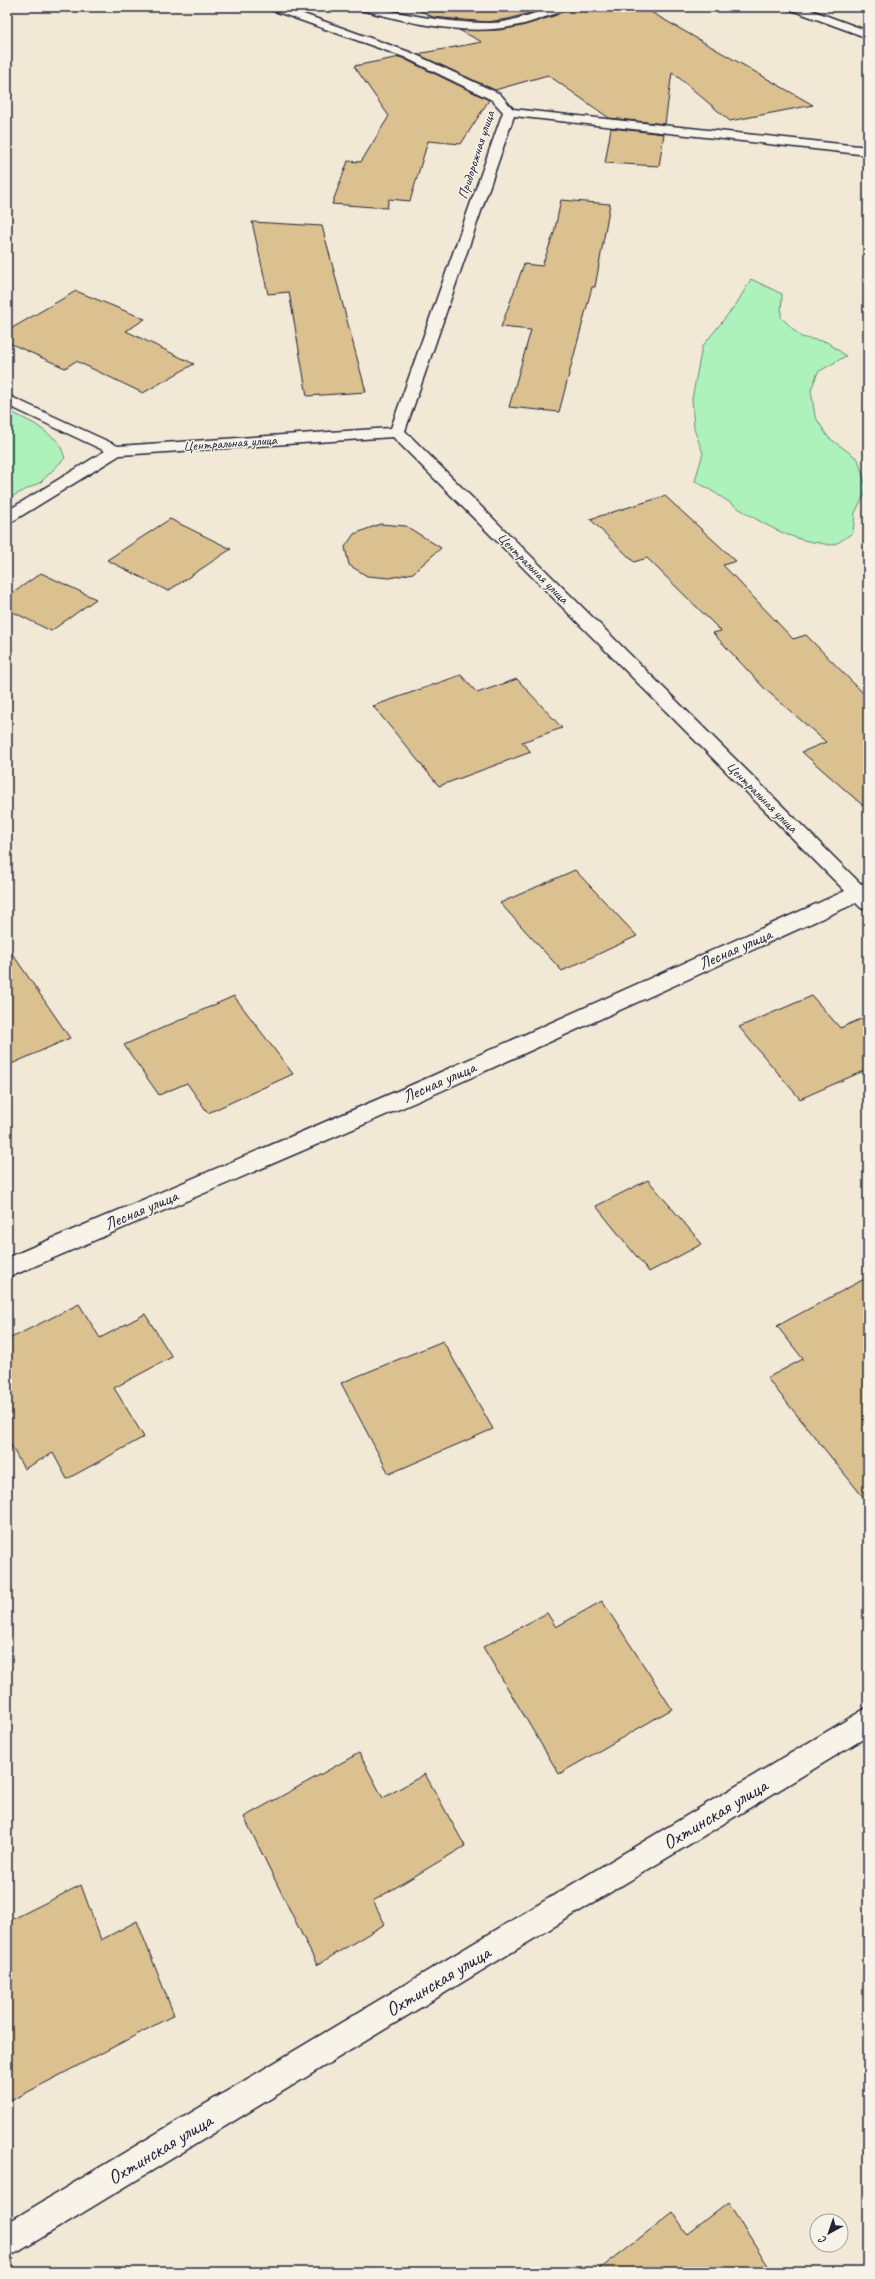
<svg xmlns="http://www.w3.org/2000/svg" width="875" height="2279" font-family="Caveat,sans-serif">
<rect width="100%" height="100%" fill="#f1e9d6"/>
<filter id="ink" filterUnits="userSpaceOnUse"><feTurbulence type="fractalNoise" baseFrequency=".025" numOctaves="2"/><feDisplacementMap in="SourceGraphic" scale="8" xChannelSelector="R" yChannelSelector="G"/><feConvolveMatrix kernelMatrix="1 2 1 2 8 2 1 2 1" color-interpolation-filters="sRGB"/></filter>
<g filter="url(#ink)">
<path fill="#adf1bb" stroke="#688a7b" d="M751,279L782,294L781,317L801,337L827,342L846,356L818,372L811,390L815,416L828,437L858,459L867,489L855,513L853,533C847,536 841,542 835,544C831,546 824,544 820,543C773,538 735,503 695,481L703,453L694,429L692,399L702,347L737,303Z
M7,410L35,424L59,442L65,458L41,482L7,499Z"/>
<path fill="#dbc090" stroke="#22223b" d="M413,7H552L508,19L487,22L433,17Z
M568,7H642L813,105L730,121L672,72L665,124L609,118L548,75L495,90L417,54L482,42L459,30H499L522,26L557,15Z
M400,57L489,100L461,144L428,141L410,201L389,199L387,208L332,204L348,161L361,162L389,116L354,66Z
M611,128L664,134L659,166L605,163Z
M561,200L610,204L595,287H592L559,412L509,407L531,330L501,327L524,264L542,266L554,233Z
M252,222L322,226L366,392L307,396L289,292L268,294Z
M76,291L145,319L126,331L194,364L143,393L76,361L65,368L7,342V331Z
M665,496L736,561L723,565L793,639L806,635L868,698V810L802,752L826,742L765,689L713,633L721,631L647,558L634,562L590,519Z
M170,519L231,549L168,591L107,560Z
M380,524L406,526L441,548L413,573L390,578L367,576L349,565L345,547L354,534Z
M41,573L96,599L51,631L7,609V597Z
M461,675L477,693L517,679L562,728L522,742L531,752L439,786L373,706Z
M575,870L637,936L562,971L500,903Z
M7,946L70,1038L7,1066Z
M234,996L293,1074L208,1113L187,1083L159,1095L124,1045Z
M812,996L840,1028L868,1016V1069L800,1099L739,1027Z
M648,1180L702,1244L649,1272L596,1206Z
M868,1277V1503L767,1378L803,1359L777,1326Z
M79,1304L100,1338L145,1314L172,1357L114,1388L144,1437L67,1479L53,1453L24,1469L7,1438V1340Z
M443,1341L493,1429L389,1474L341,1383Z
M602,1601L672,1709L559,1774L483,1647L547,1613L556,1627Z
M359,1753L383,1798L425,1774L465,1846L373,1901L385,1924L317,1965L244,1817Z
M81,1885L101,1940L137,1921L174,2015L7,2103V1922Z
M728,2202L772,2272H596L673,2212L687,2234Z"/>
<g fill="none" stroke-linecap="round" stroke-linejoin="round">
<defs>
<path id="lane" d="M356,7C377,7 396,12 417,16C440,20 463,23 487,23C518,24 538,7 567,7C563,12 551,15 545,17C484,42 419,25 358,9Z"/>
<path id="street" d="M267,7H284L412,53L500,94L513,109L868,147V155L514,116L405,431L861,884L868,882V910L861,908L856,903L439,1092L7,1278V1258L423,1080L845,891L393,437L120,455L13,521L7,523V511L105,451L7,405V395L118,446L391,428L503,112L492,100L404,57L269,9Z
M787,7H803L868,31V38L789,9Z
M868,1707V1736L18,2252L7,2257V2223Z"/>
</defs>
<use href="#lane" stroke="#22223b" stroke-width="3"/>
<use href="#street" stroke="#22223b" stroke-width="3"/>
<use href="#lane" fill="#f7f3e8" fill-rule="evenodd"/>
<use href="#street" fill="#f7f3e8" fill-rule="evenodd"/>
</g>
</g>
<g text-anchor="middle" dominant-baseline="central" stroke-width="3" stroke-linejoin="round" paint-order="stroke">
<g font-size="14" fill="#22223b" stroke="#f7f3e8">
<text transform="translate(476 155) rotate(-72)">Придорожная улица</text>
<text transform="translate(230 443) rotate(-4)">Центральная улица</text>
<text transform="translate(533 568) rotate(45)">Центральная улица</text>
<text transform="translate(762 797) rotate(45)">Центральная улица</text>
</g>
<g font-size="17" fill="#22223b" stroke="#f7f3e8">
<text transform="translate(735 949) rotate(-24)">Лесная улица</text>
<text transform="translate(439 1082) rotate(-24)">Лесная улица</text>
<text transform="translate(141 1210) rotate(-23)">Лесная улица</text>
</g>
<g font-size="20" fill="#22223b" stroke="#f7f3e8">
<text transform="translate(715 1814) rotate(-31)">Охтинская улица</text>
<text transform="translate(438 1981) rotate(-31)">Охтинская улица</text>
<text transform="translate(160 2149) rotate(-31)">Охтинская улица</text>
</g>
</g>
<rect width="875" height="2279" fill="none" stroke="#f7f3e8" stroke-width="24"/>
<rect x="12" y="12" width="851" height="2255" fill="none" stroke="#22223b" stroke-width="1.5" filter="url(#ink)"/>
<g transform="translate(829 2233) rotate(220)"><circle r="19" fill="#f7f3e8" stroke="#a29fa3"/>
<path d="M0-3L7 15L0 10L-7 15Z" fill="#22223b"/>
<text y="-6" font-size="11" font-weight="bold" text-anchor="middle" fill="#22223b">С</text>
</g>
</svg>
